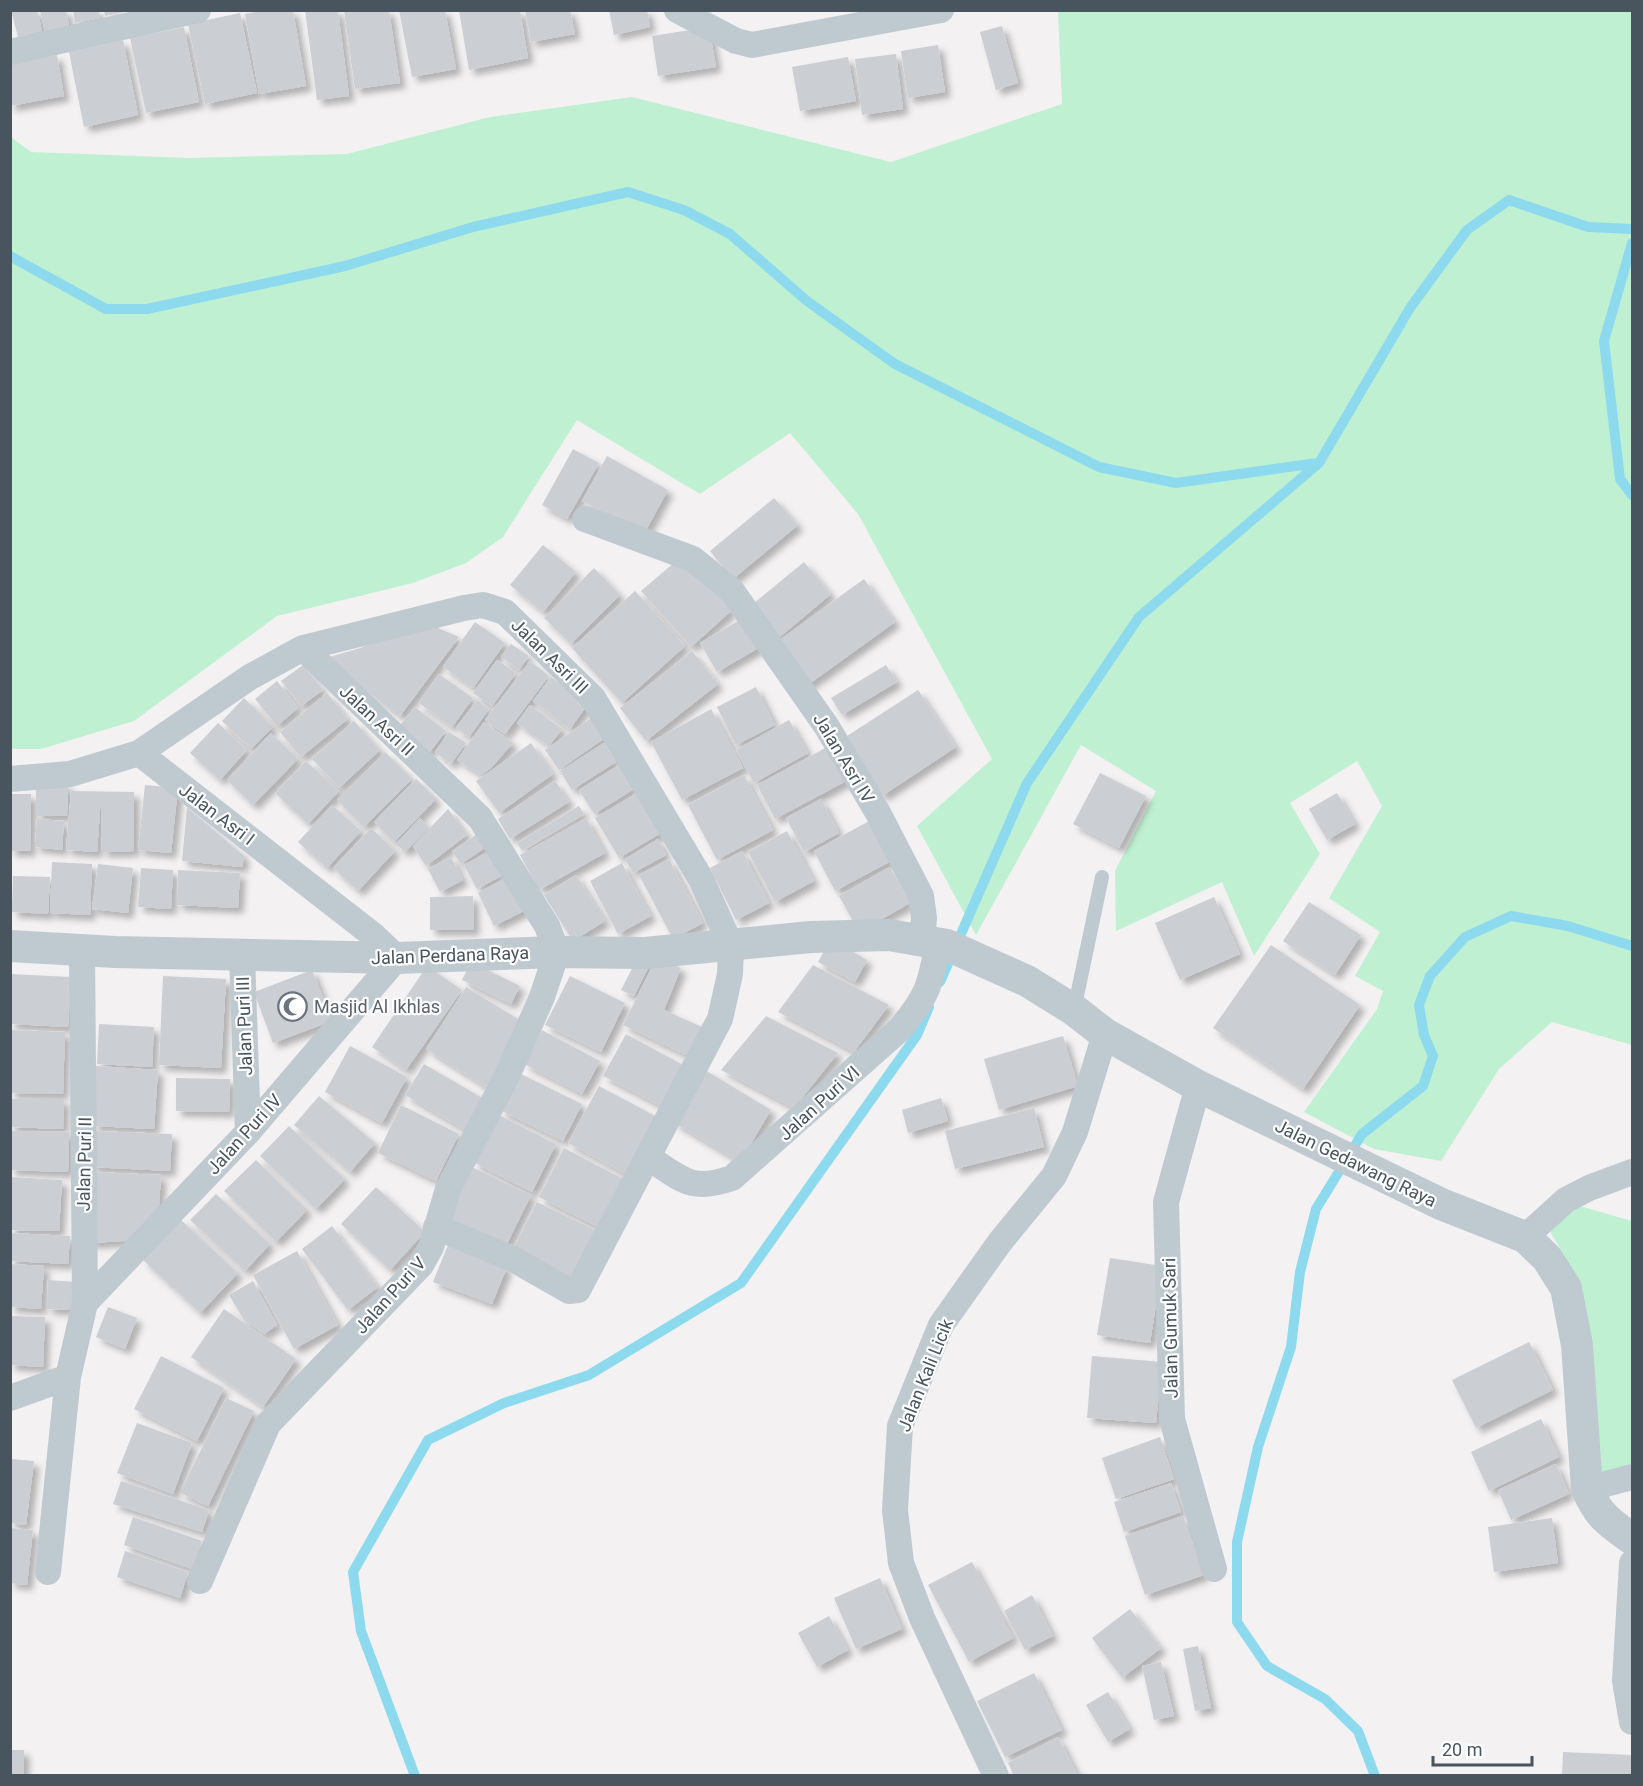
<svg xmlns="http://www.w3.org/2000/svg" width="1643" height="1786" font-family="Roboto,sans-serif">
<defs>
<filter id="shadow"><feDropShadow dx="5.5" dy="5.5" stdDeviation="3" flood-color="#0004"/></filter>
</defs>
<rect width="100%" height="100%" fill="#f3f1f1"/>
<path fill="#c0f0d2" d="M1058,11H1632V1045L1552,1022L1499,1069L1441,1161L1374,1149L1304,1112L1377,1009L1383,991L1355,976L1380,932L1329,898L1382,806L1357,761L1290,803L1320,854L1254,956L1222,882L1116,931L1115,871L1156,791L1081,745L976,935L917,826L992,759L858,514L790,433L700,494L577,420L503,537L466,563L413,583L277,616L134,721L41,749H11V137L31,152L189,158L347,154L490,117L632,97L891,162L1062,104Z
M1573,1204L1632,1221V1471L1592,1482L1591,1364L1582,1285L1548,1228Z"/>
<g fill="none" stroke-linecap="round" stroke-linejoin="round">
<path stroke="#8ddaee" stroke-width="10" d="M1632,243L1604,341L1620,479L1632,495
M10,256L106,309H147L345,266L473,227L628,192L684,210L730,234L807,301L895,364L1099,467L1176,483L1317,463
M940,982L1027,783L1139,617L1319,463L1410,308L1467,230L1509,200L1588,227L1632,229
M415,1776L361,1631L353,1572L428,1440L504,1403L589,1375L741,1283L917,1035L929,1007
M1375,1776L1358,1731L1325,1699L1267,1666L1237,1622V1542L1258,1447L1291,1347L1300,1272L1316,1209L1362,1134L1423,1086L1433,1056L1424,1035L1419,1005L1430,976L1465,937L1511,916L1568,926L1632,946"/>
</g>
<path fill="#cbced3" filter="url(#shadow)" d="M11,10H37L42,31L18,37Z
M40,10H66L69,27L45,32Z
M73,10H99L100,18L75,23Z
M104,10H125V12L105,16Z
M265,10H293L306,86L259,94L245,14Z
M305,10H338L349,96L317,100Z
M344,10H389L400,83L355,89Z
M399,10H445L456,69L412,77Z
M459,10H520L528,58L469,70Z
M525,10H570L575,34L531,42Z
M609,10H647L650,27L614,35Z
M240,13L257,93L205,104L188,24Z
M1002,26L1018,83L996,90L980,32Z
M184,27L199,102L146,113L130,38Z
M709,27L716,67L658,76L652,36Z
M123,40L138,115L84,127L69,52Z
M938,45L945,92L908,98L901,51Z
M896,54L903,109L862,115L855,59Z
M57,55L64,96L10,106V64Z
M848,57L856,101L800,111L792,67Z
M573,449L599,463L567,519L542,505Z
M607,456L668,490L644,534L582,501Z
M774,498L798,525L733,579L710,551Z
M543,545L576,572L543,612L510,585Z
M683,555L732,610L691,647L641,591Z
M804,562L831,594L775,641L748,608Z
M594,568L620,595L571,644L544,618Z
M864,579L895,622L805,687L774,644Z
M635,591L685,646L622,703L572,648Z
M745,617L762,646L717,672L700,643Z
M475,622L505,643L473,688L443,667Z
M431,625L459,637L400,716L323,659L360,648L402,631Z
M511,644L529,656L519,670L501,657Z
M692,651L718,684L646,741L620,708Z
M497,660L516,673L492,706L473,693Z
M530,661L549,676L505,734L485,720Z
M303,665L323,690L301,706L281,681Z
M886,665L897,682L842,715L831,698Z
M439,674L473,698L452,727L419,703Z
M551,677L588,704L570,729L533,701Z
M277,681L298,708L277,726L255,699Z
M756,687L775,725L736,745L717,707Z
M918,690L956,747L882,796L844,738Z
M327,693L348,719L301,757L280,732Z
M244,698L273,727L251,749L222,721Z
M477,700L489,709L469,737L456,728Z
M530,705L562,729L549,746L517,723Z
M415,707L446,731L429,753L397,729Z
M711,709L743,768L682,800L651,742Z
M591,718L605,738L559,770L545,750Z
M789,720L808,753L754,783L736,750Z
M354,721L380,750L339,788L312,759Z
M484,722L513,743L491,768L481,775L457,760Z
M218,723L247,750L220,780L190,753Z
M449,732L466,743L451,764L435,752Z
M271,733L298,759L253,805L227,780Z
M531,743L553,774L499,813L476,781Z
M604,743L616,762L572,790L560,771Z
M829,746L848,780L775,819L757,785Z
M385,752L412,779L364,827L337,800Z
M306,761L339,791L308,824L275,793Z
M619,765L634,789L594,814L579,790Z
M1100,773L1146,796L1119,848L1073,824Z
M744,775L773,830L717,860L688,805Z
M416,779L436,799L394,842L374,822Z
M555,781L569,802L510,839L498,819Z
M36,784H68L67,816H36Z
M145,785L178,788L171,853L138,850Z
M71,791L134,792V851L102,852L101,796L97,852L66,850Z
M637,793L661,833L619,858L595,818Z
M1337,793L1355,824L1327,840L1309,809Z
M10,794H31L30,851H10Z
M821,799L839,833L804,852L786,818Z
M332,805L361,831L327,868L298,842Z
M579,806L584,814L522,851L517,843Z
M187,807L244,856L242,867L182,861Z
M448,809L467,835L426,866L413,846Z
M420,818L429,827L405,852L396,844Z
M586,818L605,853L539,890L520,855Z
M37,819L64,821L62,850L35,847Z
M871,820L893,860L835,891L814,851Z
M371,828L395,851L358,891L333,868Z
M787,831L814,881L775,902L748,852Z
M480,832L489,845L461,864L452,851Z
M658,839L666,855L633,873L625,859Z
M742,851L769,903L736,920L710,868Z
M488,852L501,876L477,889L464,865Z
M451,857L463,880L440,892L428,869Z
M669,859L703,923L673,939L639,875Z
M52,862L92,864L90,915L50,913Z
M622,863L651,916L618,934L590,881Z
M98,864L133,868L128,913L92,909Z
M890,867L910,903L859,932L839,896Z
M141,868L173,870L171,909L138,907Z
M178,870L240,873L238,908L177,905Z
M576,875L605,921L573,941L544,895Z
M13,876L50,877L48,914L12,912Z
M508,877L526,910L494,926L478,893Z
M473,896L474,930H430V897Z
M1214,897L1240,954L1180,980L1155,923Z
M1309,902L1361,935L1335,975L1283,941Z
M831,939L867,960L855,982L818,962Z
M1271,945L1360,1005L1303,1089L1213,1028Z
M639,955L651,962L634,996L621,990Z
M657,957L681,968L664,1010L702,1027L688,1056L623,1025Z
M471,962L520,986L511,1004L462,980Z
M813,965L889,1005L854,1052L778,1012Z
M427,966L462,990L406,1070L372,1047Z
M312,970L332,1021L273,1043L254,992Z
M10,974L71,977L68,1027L10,1024Z
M163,976L226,979L221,1068L159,1065Z
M570,976L625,1003L601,1052L545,1025Z
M466,987L526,1024L486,1087L426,1049Z
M766,1016L838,1053L794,1108L721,1070Z
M99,1024L154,1027L152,1067L97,1064Z
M10,1030L65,1032L63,1094L10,1093Z
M542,1030L600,1061L582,1094L524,1064Z
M626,1034L685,1066L663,1107L603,1076Z
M1063,1036L1078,1086L999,1110L984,1059Z
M350,1046L407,1077L382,1123L325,1092Z
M424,1064L486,1100L467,1131L405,1095Z
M96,1066L158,1070L154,1129L92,1126Z
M705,1070L771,1110L740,1162L673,1122Z
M519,1073L582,1104L563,1141L500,1110Z
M176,1078L230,1079L229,1112L176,1111Z
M599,1086L659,1118L628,1175L568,1143Z
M319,1096L375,1143L350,1172L294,1125Z
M941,1098L948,1121L908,1133L902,1110Z
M10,1099H64L63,1129L10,1127Z
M401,1105L459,1134L436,1181L378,1153Z
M1034,1108L1044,1147L955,1169L945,1131Z
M497,1114L556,1144L532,1192L473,1162Z
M289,1126L345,1179L316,1209L260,1156Z
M10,1131L69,1132L68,1172L10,1170Z
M92,1131L172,1134L170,1171L90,1167Z
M564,1148L623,1179L598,1227L539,1197Z
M256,1160L307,1210L276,1242L224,1191Z
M472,1167L531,1195L506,1246L446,1217Z
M93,1172L161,1175L159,1206L126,1241L89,1243Z
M10,1177L62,1180L59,1231L10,1230Z
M376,1187L425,1232L390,1270L341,1224Z
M216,1194L270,1244L245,1271L190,1220Z
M537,1202L597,1231L571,1281L512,1251Z
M180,1219L238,1273L200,1313L142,1259Z
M332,1226L378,1287L348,1310L302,1249Z
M10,1233L70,1236L68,1264L10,1261Z
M448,1245L507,1267L492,1304L433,1282Z
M297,1251L338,1325L294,1349L253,1275Z
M1110,1258L1162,1266L1150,1343L1097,1335Z
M10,1264L44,1266L41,1309L10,1307Z
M48,1280L77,1282L76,1310L47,1309Z
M253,1281L277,1325L264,1334L244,1320L229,1295Z
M108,1307L137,1318L125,1349L96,1337Z
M224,1309L296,1359L263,1407L191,1357Z
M10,1316L45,1317L43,1367L10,1365Z
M1529,1342L1553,1390L1476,1428L1452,1380Z
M161,1356L224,1388L197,1441L134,1409Z
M1092,1356L1162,1362L1156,1423L1087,1418Z
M226,1398L254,1411L208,1506L180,1493Z
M1541,1419L1559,1457L1489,1491L1471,1452Z
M137,1423L192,1443L173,1494L117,1473Z
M1160,1437L1174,1479L1116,1499L1102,1458Z
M10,1459L34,1461L26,1525L10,1523Z
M1556,1464L1569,1494L1511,1520L1498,1490Z
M121,1481L209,1510L202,1532L113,1504Z
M1171,1483L1181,1512L1124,1532L1114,1502Z
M1183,1516L1204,1575L1145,1595L1125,1536Z
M133,1517L202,1541L192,1569L124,1545Z
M1552,1518L1558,1563L1494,1572L1488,1527Z
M10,1528L33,1530L27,1585L10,1583Z
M125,1551L188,1572L180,1598L117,1577Z
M972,1562L1013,1638L969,1662L928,1585Z
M880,1578L902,1629L856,1649L834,1598Z
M1032,1595L1053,1636L1025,1650L1004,1611Z
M1130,1609L1161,1648L1122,1678L1092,1638Z
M829,1616L848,1650L817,1667L798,1633Z
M1198,1646L1211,1708L1195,1711L1183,1649Z
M1161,1662L1174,1716L1154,1720L1142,1666Z
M1034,1673L1062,1730L1005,1757L977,1701Z
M1108,1692L1130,1729L1108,1742L1086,1705Z
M1058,1737L1078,1776H1014L1008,1763Z
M10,1750H24V1776H10Z
M1563,1752L1632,1755L1631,1776H1562Z"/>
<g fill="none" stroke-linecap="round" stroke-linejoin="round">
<path stroke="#bfc9d0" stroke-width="14" d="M1074,1010L1102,877"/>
<path stroke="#bfc9d0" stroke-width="26" d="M677,10L736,41L752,45L941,10
M10,52L198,10
M585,519L693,559L732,591L827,727L878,813L921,896L924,918L922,940
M303,648L464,608L483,605L505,612L593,698L701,879L731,946L730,974L720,1019L578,1290L569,1291L513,1259L436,1227
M139,753L250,677L303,648L480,818L547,926L557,952L542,997L507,1076L448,1189L431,1247L421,1265L268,1424L200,1581
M10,779L70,774L139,753L373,935L397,958L248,1132L85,1303
M242,955L248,1132
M1198,1086L1166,1202L1172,1419L1214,1569
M649,1158C683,1180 691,1192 732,1178L899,1030C928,996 930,986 938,943
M1525,1237L1566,1200L1589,1188L1632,1172
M10,1398L68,1377L85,1303L82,950
M1587,1489L1632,1477
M1632,1563L1625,1681L1632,1722
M48,1572L68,1377
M996,1776L922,1618L901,1563L895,1510L900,1426L941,1325L1000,1242L1054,1176L1075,1132L1105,1034"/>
<path stroke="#bfc9d0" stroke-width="32" d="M10,946L115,952L397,958L557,952L645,953L811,937L889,935L947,945L1027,981L1074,1010L1105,1034L1198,1086L1441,1204L1525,1237L1547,1258L1566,1288L1577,1345L1587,1489C1599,1517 1609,1522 1632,1539"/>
</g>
<defs>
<symbol id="mosque-ring" viewBox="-11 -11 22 22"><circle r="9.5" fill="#fff" stroke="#6b7280" stroke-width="1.5"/><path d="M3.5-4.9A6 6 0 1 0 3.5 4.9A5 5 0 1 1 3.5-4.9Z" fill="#6b7280"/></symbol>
</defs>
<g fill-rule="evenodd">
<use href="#mosque-ring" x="276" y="990" width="33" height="33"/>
</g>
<g text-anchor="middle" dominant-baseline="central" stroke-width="4.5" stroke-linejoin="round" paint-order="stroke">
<g font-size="18" fill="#48555f" stroke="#fff">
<text transform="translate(550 656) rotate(44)">Jalan Asri III</text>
<text transform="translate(377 720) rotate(43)">Jalan Asri II</text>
<text transform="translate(844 758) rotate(59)">Jalan Asri IV</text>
<text transform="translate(217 814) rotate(37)">Jalan Asri I</text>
<text transform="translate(450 955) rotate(-2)">Jalan Perdana Raya</text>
<text transform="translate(244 1026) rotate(-92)">Jalan Puri III</text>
<text transform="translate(819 1103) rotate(-42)">Jalan Puri VI</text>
<text transform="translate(244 1134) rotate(-48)">Jalan Puri IV</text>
<text transform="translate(1356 1163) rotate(26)">Jalan Gedawang Raya</text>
<text transform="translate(84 1164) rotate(-89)">Jalan Puri II</text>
<text transform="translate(390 1295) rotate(-48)">Jalan Puri V</text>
<text transform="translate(1170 1328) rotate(-91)">Jalan Gumuk Sari</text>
<text transform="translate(925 1375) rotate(-68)">Jalan Kali Licik</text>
</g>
<g font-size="18" fill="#5b616d" stroke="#fff" text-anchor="start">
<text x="314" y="1006">Masjid Al Ikhlas</text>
</g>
</g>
<rect width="1643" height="1786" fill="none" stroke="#48555f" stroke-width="24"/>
<path d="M1433 1756v9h99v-9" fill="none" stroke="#48555f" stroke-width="3"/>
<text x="1442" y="1756" font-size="18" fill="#48555f" stroke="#ffffff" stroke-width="4.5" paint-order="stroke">20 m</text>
</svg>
